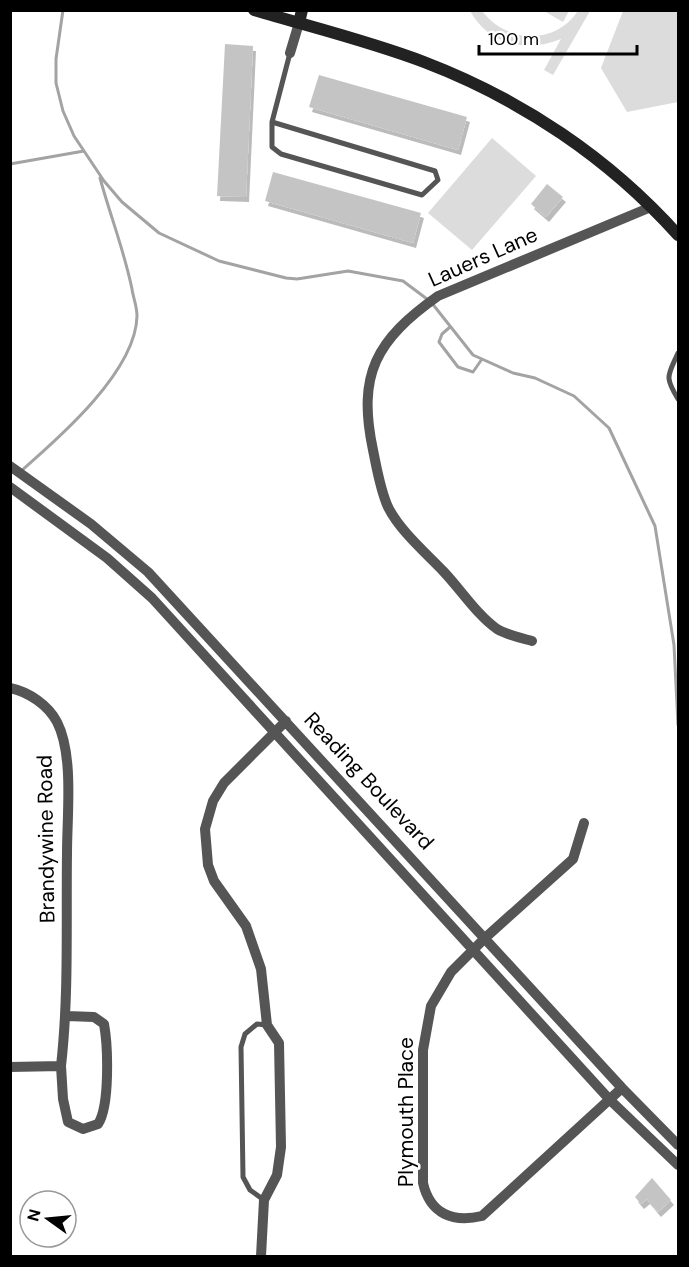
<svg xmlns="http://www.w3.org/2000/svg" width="689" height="1267" font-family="'DM Sans',sans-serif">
<defs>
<filter id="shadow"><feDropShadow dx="3" dy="5" stdDeviation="0" flood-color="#0004"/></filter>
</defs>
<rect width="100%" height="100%" fill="#fff"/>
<path fill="#dcdcdc" d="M470,11H482C507,43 554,46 578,11H590L553,75L544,70L561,39C527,53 489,45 470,11Z
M544,11H569L563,22Z
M623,11H678V102L627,112L601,68Z
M492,138L536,176L472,250L428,213Z"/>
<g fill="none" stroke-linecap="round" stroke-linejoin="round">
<path stroke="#a3a3a3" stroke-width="3" d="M63,10L56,59V83L63,111L74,136L104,181L122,202L159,233L219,261L286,278L297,279L348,271L403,281L431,302L473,355L513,373L535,378L574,396L609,428L655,526L674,645L678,725
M10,164L84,151
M450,327L442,334L439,342L458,367L473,372L482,359
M21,471C60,437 136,371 137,316C137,306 133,297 132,289C124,250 110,215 100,178"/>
</g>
<path fill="#c4c4c4" filter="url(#shadow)" d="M225,44L253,46L246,197L217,196Z
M319,75L467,117L458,150L309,107Z
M273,172L421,213L413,243L265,201Z
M547,184L563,197L546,217L531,204Z
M652,1178L671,1200L658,1212L647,1199L641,1204L635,1197Z"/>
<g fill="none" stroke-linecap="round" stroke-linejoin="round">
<path stroke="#555" stroke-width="5" d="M272,122L435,171L438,180L422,195L281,154L272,147V122L290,53
M678,353C668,376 664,376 678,399
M264,1200L250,1190L243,1177L241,1047L245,1034L257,1024L267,1025"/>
<path stroke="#555" stroke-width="10" d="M290,53L299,23
M10,466L91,524L148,572L622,1088L678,1145
M10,487L107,558L152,598L610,1100L678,1165
M532,641C521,638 507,635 497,629C477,615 461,590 444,572C426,553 400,531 388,507C380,489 377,469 373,450C357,374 376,340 438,296L651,207
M10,688C29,692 48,705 57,722C74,755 67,815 67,853C66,924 69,995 61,1066L10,1067
M584,823L573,859L485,938L451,972L431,1006L423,1050V1183C430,1214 453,1223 482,1216L622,1088
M61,1066L63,1099L68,1122L83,1129L98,1124C110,1106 108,1046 104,1024L94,1017L67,1016
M261,1256L264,1200L277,1175L281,1147L279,1043L267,1025L261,969L246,926L214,881L208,865L205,829L213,801L224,783L286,721"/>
<path stroke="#222" stroke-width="12" d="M254,10C311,27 369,41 424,62C521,99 609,158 678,235
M299,23L302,10"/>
</g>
<g text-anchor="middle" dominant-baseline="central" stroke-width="5" stroke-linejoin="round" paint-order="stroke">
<g font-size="21" fill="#000" stroke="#fff">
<text transform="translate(483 257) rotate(-24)">Lauers Lane</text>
<text transform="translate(369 781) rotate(47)">Reading Boulevard</text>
<text transform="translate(46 839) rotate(-91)">Brandywine Road</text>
<text transform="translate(406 1112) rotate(-90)">Plymouth Place</text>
</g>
</g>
<rect width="689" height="1267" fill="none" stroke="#000000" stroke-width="24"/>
<g transform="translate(48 1219) rotate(285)"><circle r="28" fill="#ffffff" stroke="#999999" stroke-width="1.5"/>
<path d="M0-4.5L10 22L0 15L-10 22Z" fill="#000000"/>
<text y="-9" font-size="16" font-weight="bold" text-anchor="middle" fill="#000000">N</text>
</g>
<path d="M479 45v9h158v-9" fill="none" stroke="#000000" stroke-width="3"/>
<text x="488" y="45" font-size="18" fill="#000000" stroke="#ffffff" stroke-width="4.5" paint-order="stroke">100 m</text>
</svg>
